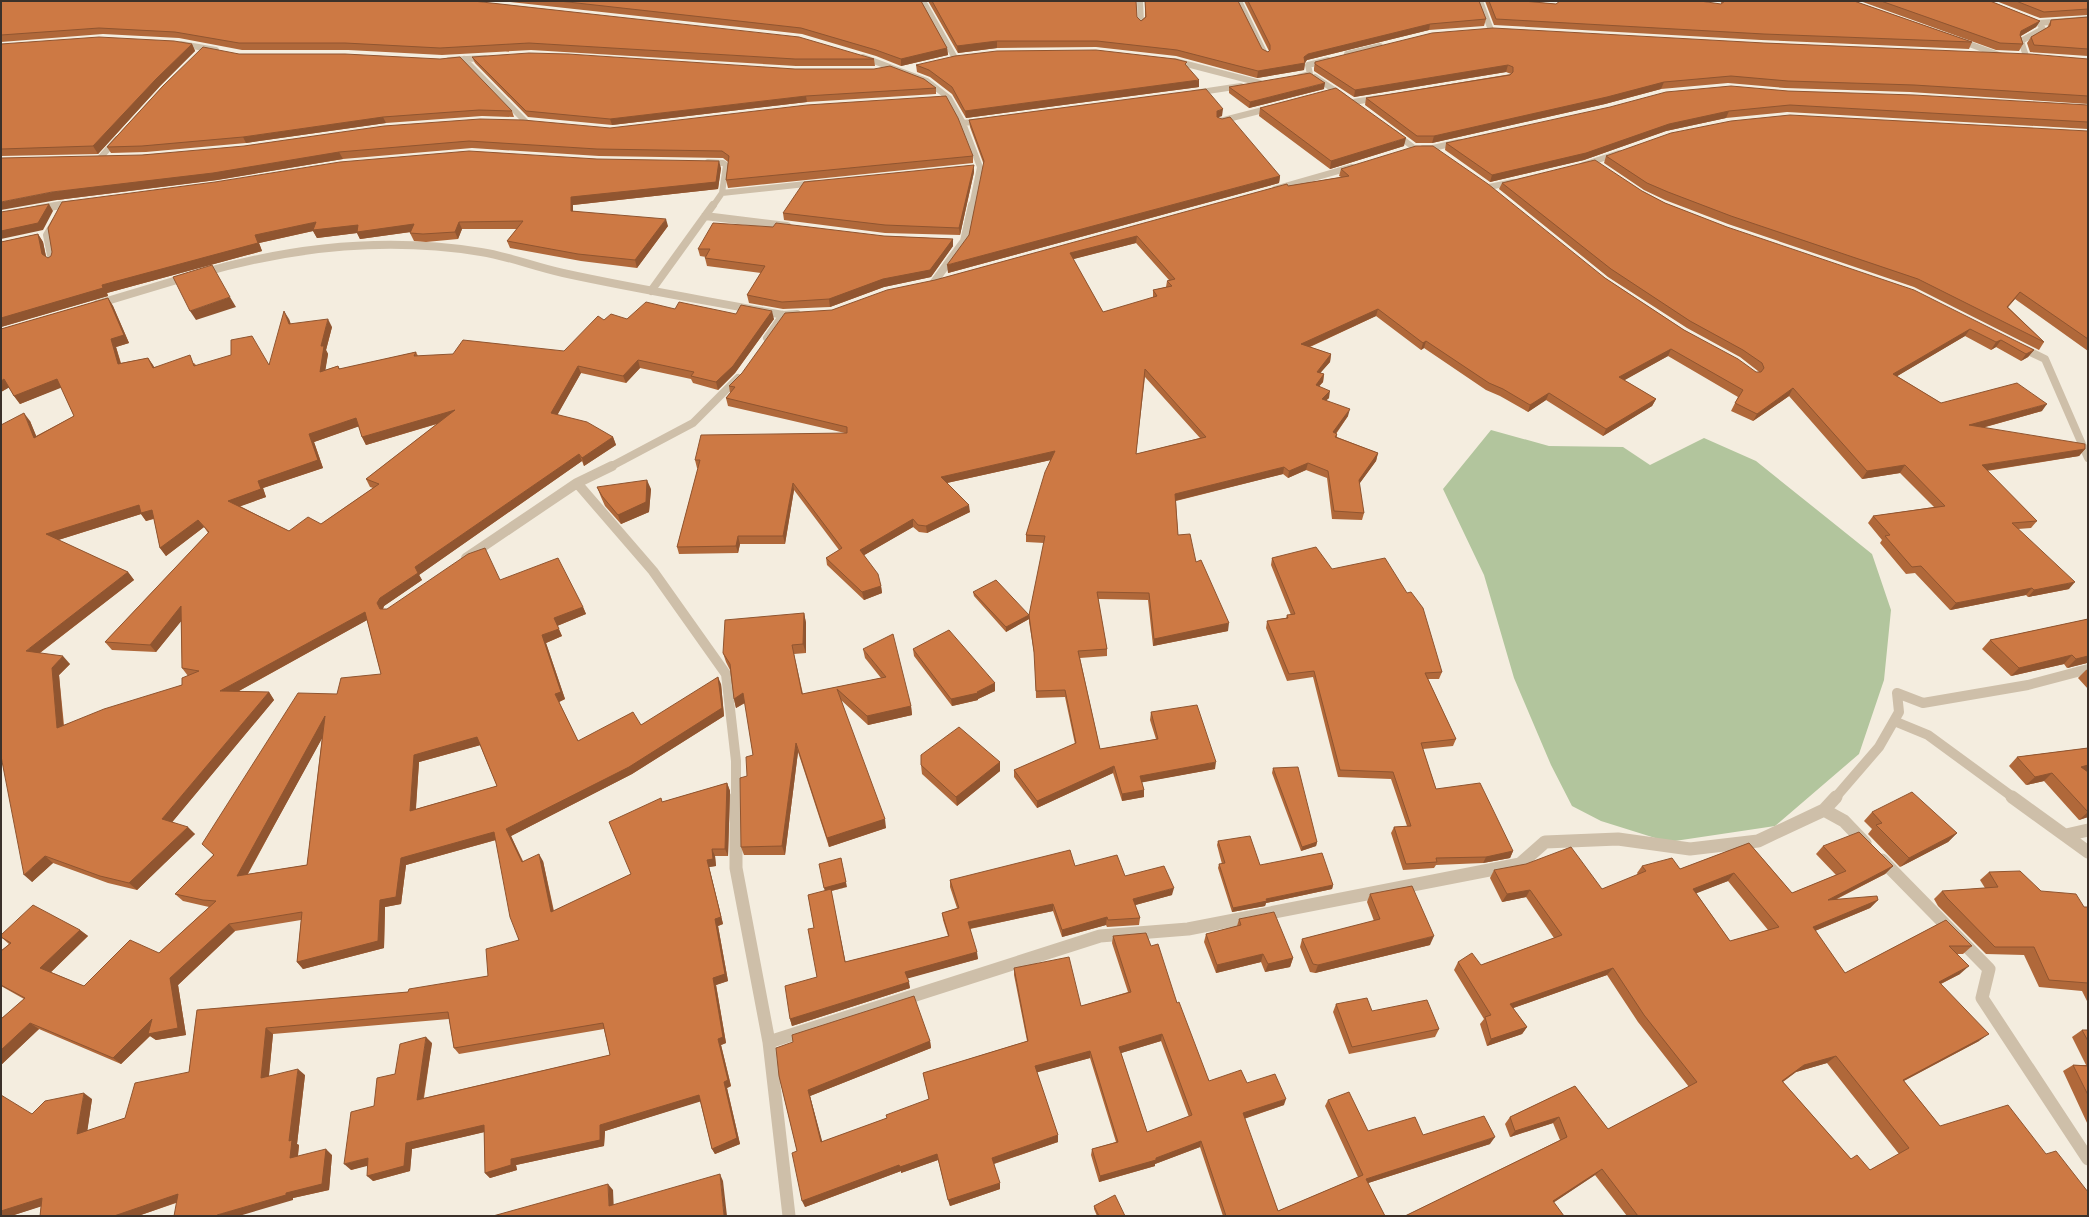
<svg xmlns="http://www.w3.org/2000/svg" width="2089" height="1217" font-family="'Noto Sans',sans-serif">
<rect width="100%" height="100%" fill="#f4eddf"/>
<path fill="#b2c59d" d="M1491,430L1549,446L1623,447L1650,465L1704,438L1756,461L1872,554L1891,610L1884,680L1859,754L1775,826L1668,842L1601,821L1572,806L1551,765L1514,678L1484,575L1443,489Z"/>
<g fill="none" stroke-linecap="round" stroke-linejoin="round">
<path stroke="#cebfa9" stroke-width="6" d="M923,1L955,58
M1140,1L1141,23
M1239,1L1265,54
M1480,1L1491,30
M1958,40L2002,56
M181,44L216,50
M1347,54L1380,46
M2026,56L2021,41L2043,29L2039,23L2088,19
M863,57L927,81L949,98L963,123L980,167L972,206
M464,59L526,122
M449,60L485,58
M1175,61L1260,83
M1299,77L1310,74L1308,65L1328,60
M1315,77L1343,96
M1194,93L1241,86
M1353,102L1379,98
M1220,121L1271,108
M963,123L982,121
M1395,133L1414,148
M1423,148H1433L1459,142
M101,157L117,139
M708,162L723,163L726,165L722,193L713,206
M1583,165L1619,153
M1489,187L1513,182
M1275,189L1352,167
M722,193L815,183
M55,206L73,203"/>
<path stroke="#cebfa9" stroke-width="8" d="M38,209L61,205
M705,216L787,226
M52,260L47,235L55,222
M202,273C292,247 388,237 481,252C508,256 535,267 563,273C636,289 710,301 783,315L797,314
M934,282L964,241L972,205
M651,291L713,205
M97,304L187,277
M767,338L783,315
M2020,347L2045,359L2088,458
M610,467L693,423L738,378"/>
<path stroke="#cebfa9" stroke-width="10" d="M577,483L653,571L726,674L736,761V798
M466,558L577,483L612,466
M1894,721L1928,735L2014,798
M1835,798L1879,747L1899,712L1897,693L1923,703L2028,685L2088,669"/>
<path stroke="#cebfa9" stroke-width="13" d="M736,797V868L769,1042L789,1216
M2012,797L2088,852
M1824,810L1844,821L1865,843
M2066,835L2088,830
M1882,860L1989,969L1982,998L2088,1159
M769,1042L1100,936L1188,929L1520,864L1545,842L1618,839L1690,849L1758,841L1824,810L1836,797"/>
</g>
<path fill="#b0683a" fill-rule="evenodd" d="M1,1L874,59L875,66H796L531,50L442,55L348,50H242L179,38L103,34L1,42Z
M502,1H921L947,48L948,55L901,66L876,56L802,34Z
M928,1H1136L1137,17L1141,21L1145,17V1H1238L1262,49L1268,52L1269,51L1244,1H1479L1486,19L1484,26L1429,30L1307,60L1305,62L1304,70L1257,78L1176,56L1096,47L997,48L958,53Z
M1485,1H1523L1556,4H1722L1720,1H1717H1854L1972,42L1969,49L1761,40L1494,25Z
M1860,1H1990L2040,21L2036,27L2021,36L2023,44L2019,51L1996,50Z
M1996,1H2088V15L2040,18Z
M2088,17V56L2030,52L2027,43L2031,37L2047,28L2051,20Z
M1764,43L2088,59V104L1910,92L1785,88L1728,83L1661,89L1605,104L1432,143H1416L1365,105L1366,98L1511,74L1506,72L1354,97L1314,71V68L1315,62Z
M1,44H192L195,51L160,86L98,154L1,156Z
M472,57L936,88V94L807,102L612,125L528,117L475,63Z
M916,65L1187,66L1199,87L966,118L952,94L930,77L917,72Z
M163,86L512,111L514,117L482,116L386,123L246,143L146,152L111,153L107,147Z
M1229,87L1324,89L1249,108L1229,93Z
M1788,91L2088,105V129L1787,112L1726,118L1666,131L1584,160L1490,182L1445,150L1446,143Z
M1260,108L1404,146L1330,169L1259,116Z
M1222,116L1218,117L1280,176L1279,183L948,273L969,235L984,165L970,127L969,120Z
M610,128L973,156V163L728,188L726,180L728,162L723,158L599,156L472,148L343,159L217,180L57,200L142,155Z
M2088,131V351L2015,299L2008,307L2044,342L2039,350L1914,287L1728,224L1665,200L1644,190L1604,163L1606,156Z
M721,168L718,189L573,205V211L668,226L637,268L581,261L510,248L507,241L517,229H462L458,239L426,242L414,241L410,233L411,232L360,239L357,233L317,238L313,231L259,243L262,251L107,293L108,296L1,327V242L38,234L43,242L46,257L48,258Z
M1341,169L1605,278L1684,330L1756,372H1759L1758,371L1740,357L1687,328L1608,277L1499,189L1502,183L1642,191L1665,203L2034,350L2028,357L2021,361L1996,347L1991,350L1965,336L1897,376L1941,403L2042,411L1982,428L2085,449L2079,456L1987,471L2037,521L2031,528L2018,529L2069,589L2028,597L2026,595L1950,610L1915,573L1906,574L1880,543L1882,540L1868,523L1873,516L1934,507L1900,473L1862,479L1789,396L1753,421L1731,411L1738,397L1668,356L1624,380L1656,399L1652,406L1603,436L1546,400L1528,412L1500,396L1486,390L1424,348L1421,350L1376,316L1310,347L1331,354L1330,362L1320,373L1324,374L1323,382L1319,386L1329,398L1326,400L1348,416L1336,434H1337V437L1378,453L1376,461L1359,484L1364,513L1362,520L1332,519L1327,478L1306,470L1288,478L1283,474L1176,501L1178,535L1196,562L1228,631L1153,646L1148,600L1098,599L1107,649V656L1080,658L1100,749L1156,739L1150,720L1151,712L1215,769L1142,782L1144,790V797L1122,801L1113,773L1037,808L1014,777V770L1075,744L1065,697L1036,698L1035,659L1029,622V615L1044,543L1026,542V535L1051,460L947,483L970,512L927,533L919,532L913,527L864,555L881,586L882,593L864,600L827,565L826,558L839,550L794,490L785,544H740L738,553L679,554L677,547L698,468H697L695,460L845,433L728,406L726,398L730,393L729,386L832,310L935,280L1288,186L1341,177L1339,176ZM1136,243L1169,280L1167,281L1166,287L1153,290V298L1103,312L1073,259ZM1145,377L1200,438L1136,454Z
M974,172L960,235L885,233L784,220L783,213Z
M884,236L953,239V246L931,277L884,287L830,307L783,309L749,303L747,295L761,273L707,266L705,258L706,257L700,256L698,249Z
M108,298L113,306L129,343L116,347L121,363L148,358L154,367L194,363L196,365H269L289,319L290,324L332,327L326,350L328,354L325,370L338,366L340,369L416,352L418,356L564,351L604,320L627,319L675,309L736,314L774,319L735,373L718,390L693,383L691,379L640,368L626,383L581,373L557,415L613,437L616,445L584,466L582,461L419,575L422,580L384,606L383,609H387L500,580L583,607L586,614L557,626L562,636L546,643L565,699L559,702L578,741L641,725L721,684L724,716L632,774L511,836L523,861H543L554,911L631,874L662,802L727,783L730,791L728,856H715L716,866L709,867L723,924L718,926L728,981L716,985L726,1043L721,1045L731,1086L727,1088L740,1144L715,1154L712,1149L700,1101L605,1131L604,1146L516,1165L517,1170L490,1178L485,1173L484,1132L412,1149L410,1171L373,1181L368,1165L351,1170L374,1106L395,1074L432,1043L424,1098L610,1055L604,1029L459,1054L454,1048L449,1019L273,1034L269,1076L305,1075L297,1144L299,1145L298,1156L332,1155L329,1190L293,1198V1200L176,1203L138,1216H40L41,1206L11,1216H1L32,1114L92,1099L87,1131L125,1118L189,1072L197,1010L408,992L488,976L519,940L496,840L406,865L401,904L385,907L384,948L303,969L297,962L301,920L235,931L178,985L186,1035L156,1040L150,1036L121,1064L39,1029L1,1065V1019L24,999L1,986V951L9,944L1,937L80,930L88,936L51,972L84,986L159,953L209,907L183,901L175,894L213,855L337,694L381,674L367,620L239,691L269,692L274,700L172,822L195,834L137,890L108,883L53,863L32,882L30,421L36,436L74,416L61,387L20,404L14,396L9,387L1,392V329ZM437,424L366,479L370,487L373,488L321,524L289,531L240,506L266,497L263,488L323,468L314,442L359,426L362,437L366,445ZM141,514L146,521L154,519L160,548L166,556L204,527L208,533L105,642L112,650L156,652L181,621L182,668L188,676L182,685L64,725L59,675L70,664L40,653L134,580L128,572L58,540ZM322,738L307,865L248,874L275,824ZM480,745L497,786L416,809L419,762Z
M597,487L651,489L649,512L621,524L605,506L601,497Z
M1272,558L1332,569L1442,672L1439,679H1428L1456,739L1453,746L1423,749L1436,789L1513,851L1510,858L1483,863L1436,865L1434,868L1403,870L1391,833L1394,827L1407,826L1391,779L1338,777L1313,677L1287,681L1266,628L1267,621L1286,618L1287,615H1291L1271,565Z
M973,592L1029,615V619L1006,632L974,596Z
M804,613L806,623V653L794,654L803,694L881,678L865,658L863,649L911,706L912,715L868,725L841,700L886,828L829,847L798,752L785,855H744L741,847L747,776L753,755L745,703L736,708L734,699L730,670L726,662L723,653Z
M2088,619V663H2087L2067,668L2064,664L2011,676L1982,649L1990,640Z
M913,649L995,683V691L978,699V700L952,706L914,656Z
M2088,669V689L2078,678L2086,670Z
M2088,748V817L2079,820L2044,781L2026,785L2009,766L2017,757Z
M1000,762V771L957,806L922,774L921,765Z
M1273,768L1317,842L1316,846L1301,851L1272,773Z
M1872,812L1957,833L1948,842L1900,867L1868,834L1872,829L1864,821Z
M1218,841L1260,865L1333,885L1332,889L1266,903L1265,906L1232,912L1218,868L1219,864H1222L1217,845Z
M1749,843L1792,893L1836,875L1816,854L1823,846L1893,866L1885,874L1837,899L1878,900L1870,908L1815,931L1845,973L1946,920L1972,946L1963,954H1957L1960,974L1941,984L1979,1041L1904,1081L1940,1126L2088,1216H1627L1595,1175L1554,1202L1405,1216L1560,1140L1553,1123L1510,1137L1505,1124L1510,1117L1575,1086L1608,1129L1689,1087L1638,1022L1607,975L1513,1008L1527,1027L1522,1034L1487,1046L1480,1024L1484,1019L1454,970L1458,962L1481,965L1554,938L1526,897L1502,902L1490,878L1494,870L1602,889L1638,875L1637,873L1642,866L1680,869ZM1728,881L1768,930L1730,941L1696,893ZM1827,1063L1899,1154L1870,1170L1851,1159L1783,1082L1796,1072Z
M1075,866L1125,876L1172,895L1135,905L1140,918L1139,925L1107,927L1106,925L1062,937L1053,911L970,929L978,959L907,978L910,988L792,1026L790,1019L817,977L814,928L808,895L847,887L831,891L845,962L948,936L943,920L942,913L957,908L950,887V880Z
M1989,872L2084,907H2088V1003L2082,991L2039,987L2024,955L1986,954L1938,906L1934,899L1942,891L1985,888L1980,880Z
M1370,894L1430,945L1315,973L1310,972L1300,947L1302,939L1374,921L1367,902Z
M1239,919L1293,958L1290,967L1265,972L1261,962L1216,973L1204,942L1206,934L1237,926Z
M1113,936L1151,946L1177,1003L1209,1081L1247,1083L1284,1105L1244,1119L1278,1211L1358,1177L1325,1106L1328,1100L1368,1131L1423,1135L1490,1144L1368,1183L1385,1216H1223L1200,1147L1155,1164V1166L1099,1182L1091,1155L1092,1149L1116,1142L1090,1058L1037,1072L1058,1142L994,1164L1000,1189L950,1206L938,1160L901,1173V1171L805,1207L797,1151L779,1076L930,1041L931,1048L810,1096L822,1142L887,1118L929,1099L923,1073L1027,1041L1014,975V968L1081,1006L1128,992L1112,943ZM1161,1041L1189,1117L1147,1132L1121,1053Z
M1336,1004L1439,1029L1435,1037L1349,1054L1333,1012Z
M2082,1030H2088V1125L2063,1071L2073,1065H2086L2072,1037Z
M1094,1206L1125,1216H1097L1094,1209Z"/>
<path fill="#905530" d="M2040,21L2036,27L2017,38L2021,31Z
M1430,24L1429,30L1307,60L1304,64L1305,63L1304,70L1257,78L1258,71L1304,57L1308,54Z
M997,41V48L958,53L957,46Z
M192,44L195,51L160,86L98,154L93,146L156,79Z
M947,48L948,55L901,66V59Z
M1508,65L1506,72L1354,97L1355,90Z
M1199,80V87L966,118L965,111Z
M1664,82L1661,89L1605,104L1432,143L1434,136Z
M1325,83L1324,89L1249,108L1250,102Z
M806,96L807,102L612,125L610,119Z
M1223,109L1222,116L1216,118L1217,111Z
M1729,111L1726,118L1666,131L1584,160L1490,182L1492,175L1669,124Z
M383,117L386,123L246,143L243,137Z
M1406,138L1404,146L1330,169L1331,161Z
M339,152L343,159L217,180L57,200L1,210V202L52,192Z
M719,161L721,168L718,189L573,205V218L571,211V197Z
M974,165V172L960,235L959,228Z
M1280,176L1279,183L948,273L947,265Z
M49,204L53,211L43,230L1,239V231Z
M666,219L668,226L637,268L635,260Z
M316,222L358,225L414,224L417,231L360,239L357,233L317,238L313,231L259,243L262,251L107,293L108,296L1,327V318L255,235Z
M459,222L462,229L458,239L455,232Z
M38,234L43,242L47,261L42,254Z
M1137,236L1136,243L1070,260V253Z
M953,239V246L931,277L884,287L830,307L829,299Z
M2020,292L2015,299L2002,314L2007,307Z
M230,297L236,307L196,320L190,311Z
M108,298L113,306L129,343L116,347L123,372L118,364L111,339Z
M1378,309L1376,316L1300,351L1301,344Z
M284,311L289,319L294,332L289,324Z
M772,311L774,319L735,373L718,390L716,382Z
M328,319L332,327L326,350L328,354L324,379L320,372L321,346Z
M1970,329L1965,336L1889,381L1893,374Z
M2001,340L1996,347L1991,350L1996,342Z
M1426,341L1424,348L1421,350L1423,343Z
M1671,349L1668,356L1616,385L1619,377Z
M2034,350L2028,357L2021,361L2026,354Z
M1331,354L1330,362L1315,379L1317,372Z
M148,358L153,365L158,375L153,368Z
M638,360L640,368L626,383L623,376Z
M578,366L581,373L554,421L551,413Z
M1324,374L1323,382L1314,392L1316,385Z
M4,379L10,387L1,392V381Z
M57,379L63,387L20,404L14,396Z
M1793,388L1789,396L1753,421L1757,414Z
M1330,391L1329,398L1320,406L1322,399Z
M1549,393L1546,400L1528,412L1530,405Z
M1656,399L1652,406L1603,436L1606,429Z
M2047,404L2042,411L1963,433L1969,425Z
M1350,409L1348,416L1331,440L1333,432Z
M455,410L459,417L366,445L362,437Z
M24,413L30,421L40,445L34,438Z
M356,418L360,426L314,442L323,468L263,488L266,497L233,509L228,501L309,434Z
M613,437L616,445L584,466L582,458Z
M2085,449L2079,456L1976,472L1982,465Z
M1055,451V459L942,484L941,477Z
M1378,453L1376,461L1357,487L1359,480Z
M579,454L582,461L419,575L415,567Z
M1308,463L1306,470L1288,478L1289,471Z
M1905,465L1900,473L1862,479L1867,471Z
M1284,467L1283,474L1174,501L1175,494Z
M647,480L651,489L649,512L621,524L618,515Z
M793,483L794,490L785,544L783,536Z
M139,505L152,510L158,517L146,521L141,514L52,542L46,534Z
M969,505L970,512L927,533L926,526Z
M913,519V527L861,557L860,550Z
M198,520L204,527L166,556L160,548Z
M738,536L740,544L738,553L736,546Z
M128,572L134,580L33,658L26,651Z
M418,573L422,580L384,606L382,611L377,603L380,598Z
M2075,582L2069,589L2028,597L2034,590Z
M881,586L882,593L864,600L862,592Z
M2032,588L2026,595L1950,610L1956,603Z
M181,606L187,614L156,652L150,645Z
M583,607L586,614L557,626L554,618Z
M365,612L369,619L226,698L220,691Z
M804,613L806,623V653L803,644Z
M1029,615V619L1006,632V627Z
M1229,623L1228,631L1153,646L1154,639Z
M559,629L562,636L546,643L565,699L559,702L555,694L542,635Z
M2072,655L2064,664L2011,676L2019,668Z
M63,656L70,664L59,675L64,735L57,728L52,668Z
M2088,656V661L2087,663L2067,668L2076,659Z
M718,677L721,684L724,716L632,774L511,836L526,869L522,862L506,829Z
M995,683V691L978,699V700L952,706L951,699L977,692Z
M269,692L274,700L169,826L162,819Z
M743,693L746,702L736,708L734,699Z
M911,706L912,715L868,725L867,716Z
M325,716L330,724L243,882L237,876Z
M477,737L481,745L419,762L415,818L410,811L414,755Z
M796,743L798,752L785,855L782,846Z
M1000,762V771L957,806L956,797Z
M1216,762L1215,769L1139,783L1140,776Z
M2088,765V772L2072,775L2081,767Z
M1114,766L1113,773L1037,808V801Z
M2052,773L2044,781L2026,785L2035,777Z
M727,783L730,791L728,856L725,849Z
M1144,790V797L1122,801V794Z
M2088,812V817L2079,820Z
M885,819L886,828L829,847L827,838Z
M188,827L195,834L137,890L129,883Z
M494,832L499,839L406,865L401,904L385,907L384,948L303,969L297,962L380,900L401,858Z
M1957,833L1948,842L1900,867L1909,858Z
M1317,842L1316,846L1301,851L1302,847Z
M712,849L715,856L716,866L709,867L723,924L718,926L728,981L716,985L726,1043L721,1045L731,1086L727,1088L740,1144L715,1154L712,1149L724,1082L718,1039L713,978L715,919L707,860Z
M1513,851L1510,858L1483,863L1486,857Z
M539,854L543,861L555,919L551,912Z
M45,856L53,863L32,882L24,875Z
M841,858L847,887L831,891L847,969L824,888Z
M1893,866L1885,874L1820,907L1828,900Z
M1734,873L1728,881L1687,897L1693,889Z
M1333,885L1332,889L1266,903L1265,906L1232,912L1233,908L1266,899Z
M1174,888L1172,895L1132,906L1133,899Z
M1530,890L1526,897L1502,902L1507,894Z
M1878,900L1870,908L1805,935L1813,927Z
M1053,904V911L968,929V922Z
M1107,917L1106,925L1062,937V930Z
M229,924L235,931L178,985L186,1035L156,1040L150,1036L121,1064L113,1058L152,1019L170,978Z
M80,930L88,936L49,974L40,968Z
M1434,936L1430,945L1315,973L1318,965Z
M977,952L978,959L906,979L905,972Z
M1263,954L1261,962L1216,973L1217,965Z
M1293,958L1290,967L1265,972L1268,964Z
M1969,966L1960,974L1930,989L1939,982Z
M1613,968L1607,975L1505,1011L1510,1004Z
M909,982L910,988L792,1026L790,1019Z
M30,1023L39,1029L1,1065V1050Z
M1527,1027L1522,1034L1487,1046L1491,1039Z
M266,1028L273,1034L268,1084L261,1078Z
M1162,1034L1161,1041L1118,1054L1119,1047Z
M1989,1034L1979,1041L1894,1086L1903,1080Z
M426,1037L432,1043L422,1106L417,1100Z
M930,1041L931,1048L810,1096L824,1148L821,1142L808,1090Z
M1090,1051V1058L1035,1073V1066Z
M1836,1056L1827,1063L1796,1072L1774,1088L1782,1081L1804,1065Z
M298,1069L305,1075L297,1144L299,1145L297,1163L290,1158L289,1141Z
M84,1093L92,1099L86,1140L77,1134Z
M699,1095L702,1101L605,1131L604,1146L516,1165L517,1170L490,1178L485,1173L511,1159L600,1125Z
M1286,1099L1284,1105L1240,1120L1243,1113Z
M1559,1117L1553,1123L1510,1137L1515,1131Z
M484,1125L489,1131L412,1149L410,1171L373,1181L367,1176L406,1143Z
M1058,1135V1142L993,1164L992,1158Z
M1495,1137L1490,1144L1362,1185L1366,1179Z
M1201,1141L1200,1147L1155,1164V1166L1099,1182L1100,1176L1156,1158Z
M326,1149L332,1155L329,1190L293,1198V1200L239,1216H217V1215L286,1193Z
M937,1154L938,1160L901,1173V1171L805,1207L802,1201L899,1165Z
M368,1158L375,1164L351,1170L344,1164Z
M1602,1169L1595,1175L1547,1207L1553,1201Z
M720,1174L723,1181L727,1216H724Z
M1000,1183V1189L950,1206L948,1200Z
M608,1184L613,1190L614,1212L609,1206Z
M178,1194L186,1199L138,1216H114Z
M42,1198L52,1203L11,1216H1V1211Z"/>
<path fill="#cd7944" stroke="#905530" fill-rule="evenodd" d="M1,1H473L799,37L874,59H795L529,43L440,48L345,43H239L175,32L99,28L1,35Z
M559,1H921L947,48L901,59L876,50L801,28Z
M932,1H1136L1137,17L1141,21L1146,17L1145,1H1238L1262,49L1268,52L1270,50V45L1248,1H1479L1486,19L1430,24L1308,54L1304,57L1305,63L1258,71L1177,50L1097,41H997L957,46Z
M1489,1H1523L1556,4L1560,1H1700L1721,4L1725,1H1854L1972,42L1764,34L1496,19Z
M1881,1H1990L2040,21L2021,31L2020,35L2023,44L2000,43Z
M2016,1H2088V9L2044,12Z
M2088,17V49L2034,45L2031,37L2050,26L2051,20Z
M1493,28L1764,43L2030,54L2088,59V96L1914,85L1788,81L1731,76L1664,82L1607,97L1434,136H1417L1366,98L1510,75L1513,72V67L1508,65L1355,90L1315,64V62L1432,33Z
M99,37L174,41L192,44L156,79L93,146L1,149V44Z
M203,47L239,54H345L440,59L460,57L512,111L479,110L383,117L243,137L142,146L107,147L163,86Z
M1096,50L1175,59L1187,62L1185,64L1199,80L965,111L952,87L929,70L916,65L955,56L997,51Z
M529,53L568,54L795,69H874L890,66L924,79L936,88L806,96L610,119L526,111L472,57Z
M1310,73L1325,83L1250,102L1229,87Z
M1731,86L1788,91L1914,95L2088,105V122L1790,105L1729,111L1669,124L1586,153L1492,175L1446,143L1610,107L1666,92Z
M1336,88L1406,138L1331,161L1260,108Z
M1206,89L1223,109L1217,111V117L1222,119L1230,117L1280,176L947,265L969,235L984,161L969,120Z
M946,96L958,118L973,156L726,180L729,156L722,151L597,149L469,141L339,152L213,173L52,192L1,202V158L142,155L244,146L384,126L480,119L523,120L610,128L807,105Z
M1790,115L2088,131V339L2020,292L2007,307L2044,342L1918,279L1731,216L1668,192L1647,183L1606,156L1671,133L1731,121Z
M1416,146H1433L1488,184L1605,278L1684,330L1738,359L1756,372H1761L1764,368L1762,363L1743,350L1690,321L1611,269L1502,183L1595,160L1642,191L1665,203L1727,227L1914,290L2034,350L2026,354L2001,340L1996,342L1970,329L1893,374L1941,403L2017,383L2047,404L1969,425L2085,444V449L1982,465L2037,521L2012,523L2075,582L2034,590L2032,588L1956,603L1921,566L1912,567L1885,536L1890,535L1873,516L1945,506L1905,465L1867,471L1793,388L1757,414L1735,403L1743,390L1671,349L1619,377L1656,399L1606,429L1549,393L1530,405L1503,389L1489,383L1426,341L1423,343L1378,309L1301,344L1331,354L1317,372L1324,374L1316,385L1330,391L1322,399L1350,409L1333,432L1337,434L1335,437L1378,453L1359,480L1364,513L1334,511L1328,471L1308,463L1289,471L1284,467L1175,494L1178,535L1190,534L1196,562L1201,560L1229,623L1154,639L1149,593L1097,592L1107,649L1078,651L1100,749L1158,739L1151,712L1197,705L1216,762L1140,776L1144,790L1122,794L1114,766L1037,801L1014,770L1076,743L1065,690L1036,691L1034,652L1029,615L1045,536L1026,535L1045,472L1055,451L941,477L969,505L926,526L918,525L913,519L860,550L878,574L881,586L862,592L826,558L842,548L793,483L783,536H738L736,546L677,547L700,460H695L701,435L847,433V427L726,398L735,387L729,386L742,373L785,313L832,310L887,290L935,280L1287,184L1288,186L1349,176L1341,169ZM1137,236L1175,279L1167,281L1172,286L1153,290L1157,296L1103,312L1070,253ZM1145,369L1206,437L1136,454Z
M469,151L597,159L719,161L716,182L571,197V211L666,219L635,260L578,254L507,241L523,221L459,222L455,232L423,234L410,233L414,224L357,232L358,225L313,230L316,222L255,235L258,243L102,285L103,288L1,318V242L38,234L42,254L48,258L51,256L52,252L48,228L62,202L215,182L340,162Z
M974,165L959,228L885,225L783,213L804,182Z
M49,204L38,223L1,231V212Z
M713,223L773,227L776,223L884,236L953,239L930,270L883,279L829,299L782,302L747,295L765,266L705,258L710,249H698Z
M212,265L230,297L190,311L173,277Z
M108,298L124,335L111,339L118,364L148,358L153,368L190,355L194,366L231,355V340L252,336L269,365L284,311L289,324L328,319L321,346H324L320,372L338,366L339,369L416,352L414,356L453,354L463,340L564,351L598,316L604,320L611,314L627,319L646,302L675,309L679,302L736,314L741,305L772,311L733,366L716,382L691,376L694,372L638,360L623,376L578,366L551,413L587,422L613,437L582,458L579,454L415,567L418,573L380,598L377,603L380,609H387L468,554L485,548L500,580L558,558L583,607L554,618L559,629L542,635L561,692L555,694L578,741L633,712L641,725L718,677L722,708L629,767L506,829L522,862L539,854L551,912L631,874L609,822L661,798L662,802L727,783L725,849H712L713,859L707,860L721,917L715,919L725,974L713,978L723,1037L718,1039L728,1080L724,1082L737,1138L712,1149L699,1095L600,1125V1140L511,1159V1165L485,1173L484,1125L406,1143L404,1166L367,1176L368,1158L344,1164L351,1112L374,1106L377,1078L395,1074L400,1044L426,1037L417,1100L610,1055L603,1023L454,1048L448,1012L266,1028L261,1078L298,1069L289,1141L292,1140L290,1158L326,1149L322,1184L286,1193V1195L217,1215V1216H174L178,1194L114,1216H40L42,1198L1,1211V1095L32,1114L45,1101L84,1093L77,1134L125,1118L135,1083L189,1072L197,1010L408,992L409,989L488,976L486,949L519,940L510,917L494,832L401,858L396,897L380,900L378,941L297,962L302,912L229,924L170,978L178,1028L148,1034L152,1019L113,1058L30,1023L1,1050V1019L25,998L1,985V951L11,943L1,937V935L33,905L80,930L40,968L84,986L130,940L159,953L216,901L203,900L175,894L214,855L202,844L298,693L337,694L341,678L381,674L365,612L220,691L269,692L162,819L188,827L129,883L100,876L45,856L24,875L1,756V425L24,413L34,438L74,416L57,379L14,396L4,379L1,381V329ZM455,410L366,479L379,484L321,524L308,517L289,531L228,501L261,489L258,481L318,460L309,434L356,418L362,437ZM139,505L141,513L152,510L160,548L198,520L209,532L105,642L150,645L181,606L182,668L199,671L182,678V685L104,709L57,728L52,668L63,656L26,651L128,572L46,534ZM325,716L307,865L237,876ZM477,737L497,786L410,811L414,755Z
M647,480L646,502L618,515L602,496L597,487Z
M1316,547L1332,569L1385,558L1407,593L1411,592L1423,608L1442,672L1425,673L1456,739L1421,743L1436,789L1480,783L1513,851L1486,857L1436,858L1437,862L1406,864L1394,827L1411,826L1393,772L1340,770L1314,671L1289,674L1267,621L1288,618L1287,615L1295,614L1272,558Z
M996,580L1029,615L1006,627L973,592Z
M804,613L803,644L792,645L802,694L886,677L863,649L893,634L911,706L867,716L837,689L885,819L827,838L796,743L782,846L741,847L740,778L747,776L746,757L753,755L743,693L734,699L730,664L723,653L725,620Z
M2088,619V656L2076,659L2072,655L2019,668L1990,640Z
M949,630L995,683L977,692L978,693L951,699L913,649Z
M959,727L1000,762L956,797L921,765V755Z
M2088,748V765L2081,767L2088,772V812L2052,773L2035,777L2017,757Z
M1298,767L1317,842L1302,847L1273,768Z
M1912,792L1957,833L1909,858L1876,825L1882,823L1872,812Z
M1859,832L1893,866L1828,900L1877,896L1878,900L1813,927L1845,973L1946,920L1972,946H1949L1969,966L1939,982L1989,1034L1903,1080L1940,1126L2008,1105L2046,1154L2056,1151L2088,1192V1216H1638L1602,1169L1553,1201L1564,1216H1405L1567,1137L1559,1117L1515,1131L1510,1117L1575,1086L1608,1129L1697,1082L1644,1015L1613,968L1510,1004L1527,1027L1491,1039L1485,1017L1491,1015L1458,962L1472,953L1481,965L1562,935L1530,890L1507,894L1494,870L1526,864L1571,847L1602,889L1646,871L1642,866L1672,858L1680,869L1749,843L1792,893L1846,871L1823,846ZM1734,873L1779,927L1730,941L1693,889ZM1836,1056L1909,1148L1870,1170L1857,1155L1851,1159L1782,1081L1804,1065Z
M1250,836L1260,865L1322,853L1333,885L1266,899L1267,901L1233,908L1219,864L1225,863L1218,841Z
M1070,850L1075,866L1117,855L1125,876L1164,866L1174,888L1133,899L1140,918L1108,920L1107,917L1062,930L1053,904L968,922L977,952L905,972L909,982L790,1019L785,986L817,977L808,929L814,928L808,895L831,889L845,962L949,936L942,913L959,908L950,880Z
M841,858L846,882L824,888L819,864Z
M2020,871L2041,891L2076,894L2084,907H2088V983L2049,980L2034,947H1995L1947,898L1942,891L1998,887L1989,872Z
M1412,886L1434,936L1318,965L1313,964L1302,939L1380,919L1370,894Z
M1274,912L1293,958L1268,964L1263,954L1217,965L1206,934L1241,925L1239,919Z
M1146,933L1151,946L1158,944L1177,1003L1179,1002L1209,1081L1241,1070L1247,1083L1275,1074L1286,1099L1243,1113L1278,1211L1363,1175L1328,1100L1349,1092L1368,1131L1415,1117L1423,1135L1484,1116L1495,1137L1366,1179L1385,1216H1226L1201,1141L1156,1158V1160L1100,1176L1092,1149L1118,1142L1090,1051L1035,1066L1058,1135L992,1158L1000,1183L948,1200L937,1154L900,1167L899,1165L802,1201L792,1153L797,1151L779,1076L776,1048L793,1042L792,1035L914,996L930,1041L808,1090L821,1142L887,1118L886,1115L929,1099L923,1073L1028,1041L1014,968L1069,957L1081,1006L1131,992L1113,936ZM1162,1034L1192,1115L1147,1132L1119,1047Z
M1367,998L1372,1011L1427,1000L1439,1029L1352,1047L1336,1004Z
M2082,1030H2088V1041Z
M2073,1065L2088,1066V1095Z
M720,1174L724,1216H493L608,1184L609,1206Z
M1115,1195L1125,1216H1099L1094,1206Z"/>
<rect width="2089" height="1217" fill="none" stroke="#3b312a" stroke-width="4"/>
</svg>
